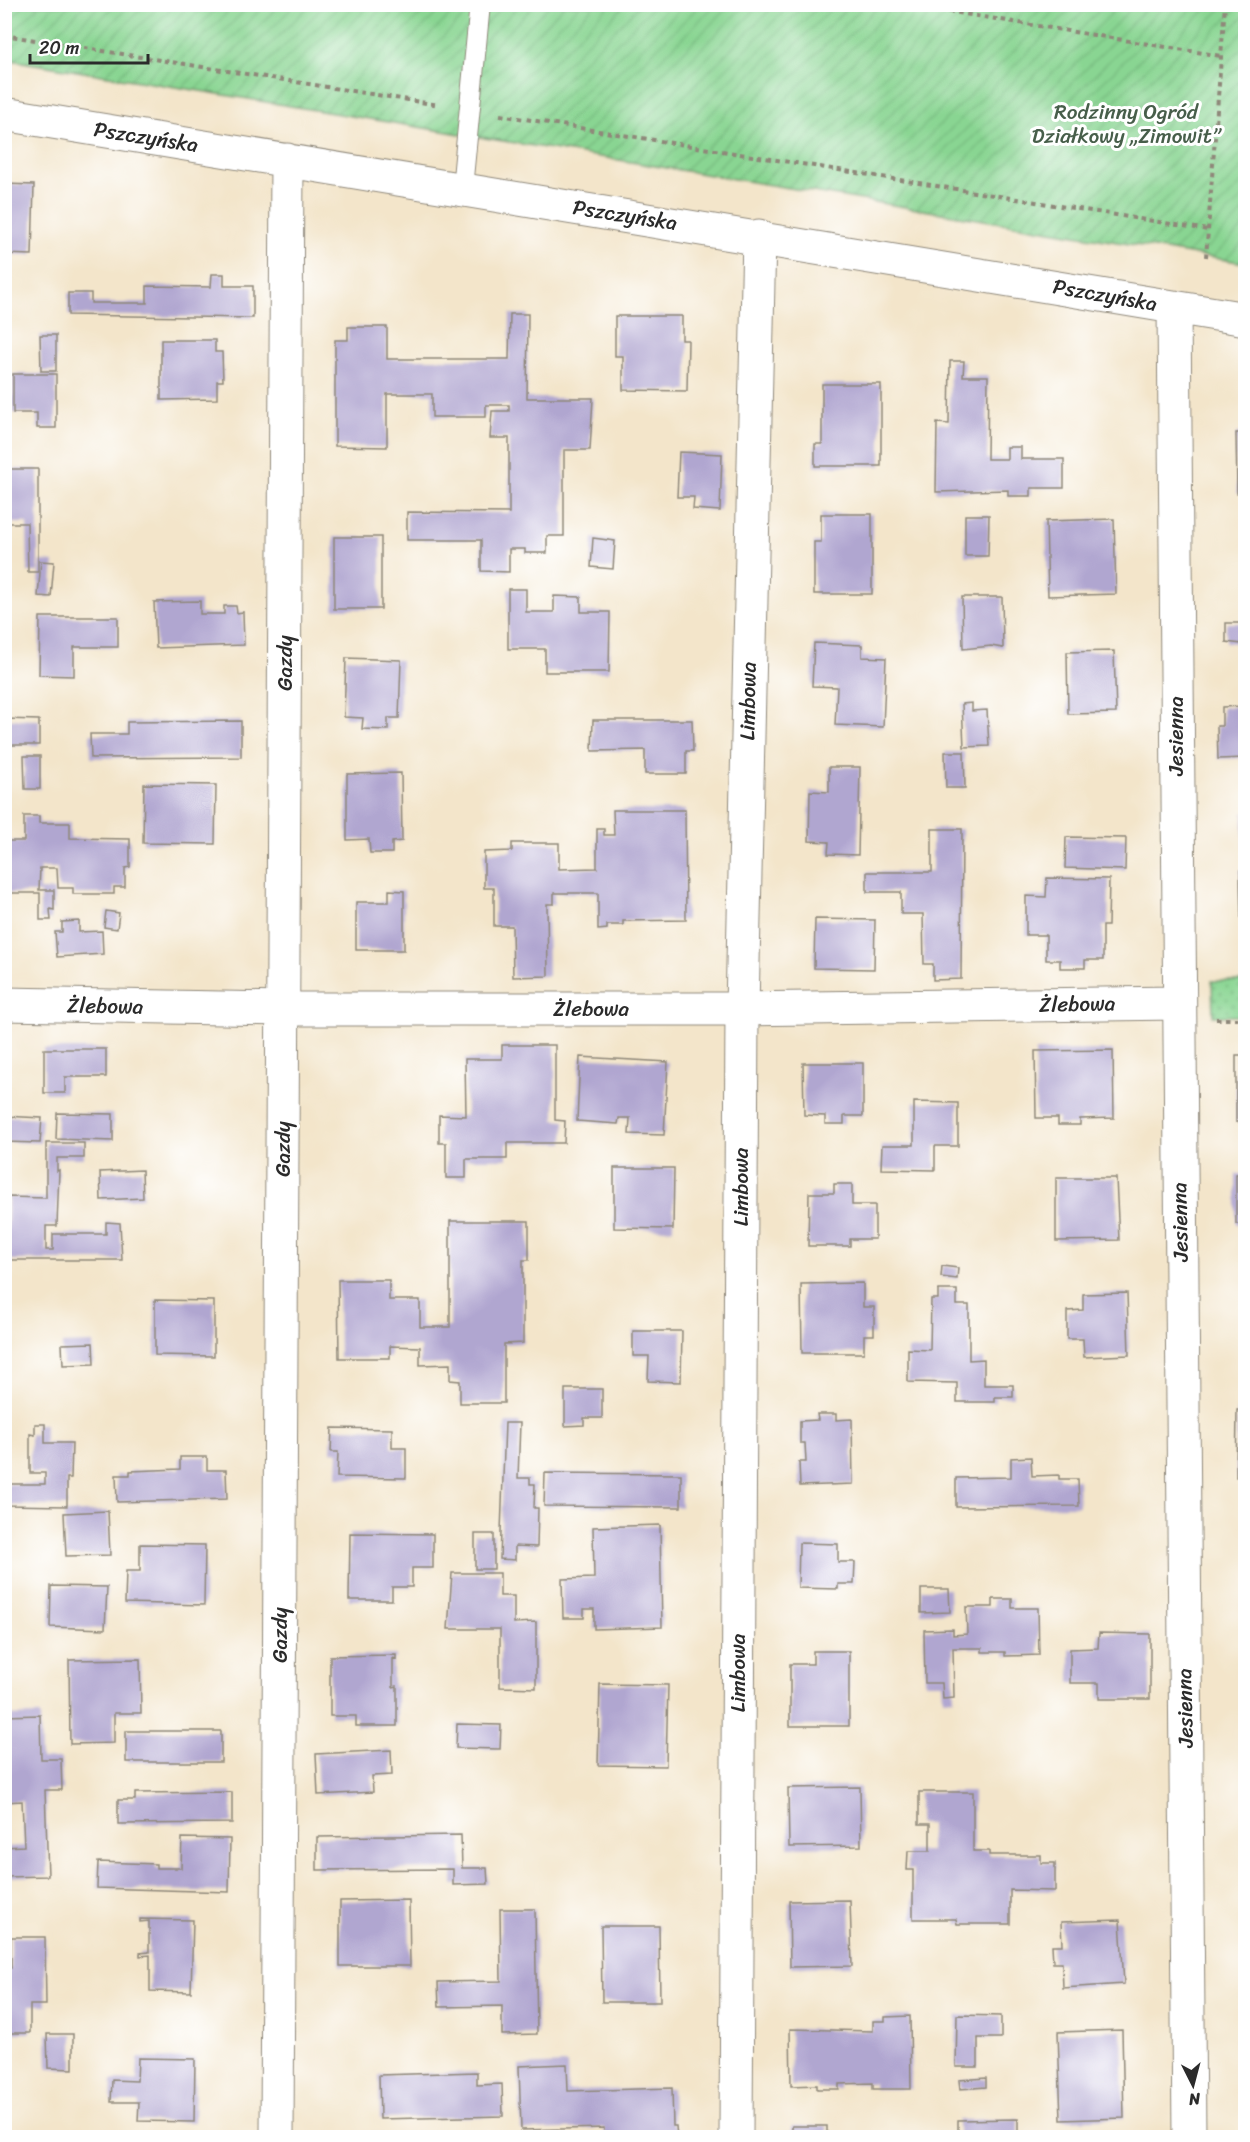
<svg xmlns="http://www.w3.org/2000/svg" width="1250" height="2142" font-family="Sriracha,sans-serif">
<defs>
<pattern id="grass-dots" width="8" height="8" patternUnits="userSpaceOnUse" patternTransform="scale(1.5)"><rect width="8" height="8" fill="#89d592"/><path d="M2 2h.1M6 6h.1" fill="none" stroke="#76b77e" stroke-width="1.8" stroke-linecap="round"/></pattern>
<pattern id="garden-furrows" width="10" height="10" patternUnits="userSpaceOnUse" patternTransform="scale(1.5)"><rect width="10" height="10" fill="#89d592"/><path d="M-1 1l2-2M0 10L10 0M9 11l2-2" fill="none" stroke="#76b77e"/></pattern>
</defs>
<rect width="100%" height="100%" fill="#fff"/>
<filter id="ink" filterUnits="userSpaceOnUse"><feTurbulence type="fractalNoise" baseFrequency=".0167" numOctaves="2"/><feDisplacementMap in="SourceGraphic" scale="12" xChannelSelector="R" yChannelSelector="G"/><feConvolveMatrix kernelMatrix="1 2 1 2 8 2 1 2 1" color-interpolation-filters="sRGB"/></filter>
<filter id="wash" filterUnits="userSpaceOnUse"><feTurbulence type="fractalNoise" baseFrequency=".008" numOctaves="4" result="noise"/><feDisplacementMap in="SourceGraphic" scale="24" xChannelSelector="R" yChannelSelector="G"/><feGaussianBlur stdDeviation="1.35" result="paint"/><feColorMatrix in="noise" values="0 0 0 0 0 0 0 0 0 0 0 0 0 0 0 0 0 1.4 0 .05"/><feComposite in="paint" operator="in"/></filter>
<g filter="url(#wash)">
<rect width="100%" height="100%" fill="#f3e5ca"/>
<path fill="url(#grass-dots)" stroke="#5a805e" stroke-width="1.5" d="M1212,981H1245V1016H1213Z"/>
<path fill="url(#garden-furrows)" stroke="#5a805e" stroke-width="1.5" d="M4,5H1245V263L5,59Z"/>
<g id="blocks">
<path fill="#b0a6d0" d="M4,184L34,185L32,255L4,254Z
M212,274H224V286H253V318L68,315V293H91V303H147V286L211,287Z
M510,314H528L527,398H593L590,450H564V536H547V553H525V549H509V572L481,571V540H407V512L509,513V438H490L492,411H509V405H486V417H432V394H387V447L335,446V340H348V327H387V359H509Z
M615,316H682V340H688L687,391L623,390V356H615Z
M40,335H56V371H41Z
M161,340H215V352H222L223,381H217V399L161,400Z
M950,361H964L963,376H988L987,459H1007V447H1021V459H1064V488H1031V496H1008V490L936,492L937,423L949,424Z
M13,374H56V428H37V413H13Z
M822,384H881V466H815V444H822Z
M1236,433H1245V492L1237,493Z
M679,452L722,454L720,511L693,509L694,497H677Z
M4,469H38V572H28L27,523H4Z
M821,514H872V594H814V542H821Z
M965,515H989L988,556H965Z
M1114,519L1116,594L1048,596L1046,521Z
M334,537H381V609H334Z
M593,538L615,541L613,569L591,567Z
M41,561L54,562L51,597L38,596Z
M508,589H526V612H554V596L581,597V612H610L609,672H545V649H508Z
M962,597H1002L1003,648L991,646L963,649Z
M200,601V614H224V606H236L237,613L243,612L244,645L156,648L154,602Z
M40,617H118V647H74V676L39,675Z
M1226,623H1245V672H1242V644L1226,642Z
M814,643L862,645V657L886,658L883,727L835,725L837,687L812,686Z
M1114,651L1116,713L1068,714L1067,652Z
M346,658L401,660L399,718H388V730L362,729L363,718L344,717Z
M972,703V711L987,710L989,746L964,747L962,704Z
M1245,706V758L1218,759L1217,726H1222V707Z
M4,719L39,720V745H4Z
M593,720H692L693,751H686V774H645V750L592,751Z
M241,721V757L91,758L90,734H127V722Z
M945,752H964L965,788H946Z
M24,756H40V789H25Z
M829,767H860L858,855L828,854L829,842L809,841L810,791L829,792Z
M401,773L402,841L392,842V853H370L369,839L347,840V774Z
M144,784L216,785L215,844L143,843Z
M613,810H685L686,920L623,921V925H607V929L598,930V893H554V904H547L548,976L513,977L512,926H494V888H484V852L512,851V843H559V869L597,868V829H604V835H614Z
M1243,813H1245V929H1241L1240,870H1243Z
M24,816H39V823H70V838L130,839V867L125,868V887H114V894H73V888H58L57,868H40L39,890H54V910L50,909L51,920H40V893H4V841H24Z
M932,829H962L961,979L933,980V964H924L923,914H901V892H867V872H932Z
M1066,837L1126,838L1125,870L1065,868Z
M1047,878L1109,879L1108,926H1103V960H1085V968H1060V960H1046V935H1026V896L1046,897Z
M389,890L404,891V950H356V902H389Z
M106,911L119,913L117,929L104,927Z
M815,919L875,920L874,969L814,968Z
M79,921V932L102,931L103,954L57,957L55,932H62V922Z
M502,1045H555V1120L565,1121L564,1143H507V1159H466V1178H446V1143H439V1115L466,1116L465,1059H502Z
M44,1049H106V1077H65V1093H44Z
M1113,1050L1114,1118L1080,1119V1125H1058V1118H1036L1035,1051Z
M1236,1055H1245V1122H1236Z
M580,1057L668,1062L664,1135L629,1134L630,1118H619L618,1124L577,1121Z
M803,1063H863V1116H844V1124H825V1116L804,1115Z
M914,1102L958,1103V1146H935V1170L881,1169L882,1145H914Z
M57,1113L113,1114V1141L56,1139Z
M4,1116L42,1118L40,1143L4,1142Z
M46,1143H84V1158H57V1171L59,1170L57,1226H46V1250H53V1234H106V1222L120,1223L122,1260H7L8,1197L46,1198Z
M614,1168H674L673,1229L614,1228Z
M142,1170L143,1198L101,1200L100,1172Z
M1236,1174H1245V1224H1236Z
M1056,1178H1116L1119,1240L1056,1241Z
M834,1184H852V1205H875V1239H850V1246H808L809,1193H834Z
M450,1221H529V1260H523V1343L504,1344V1403H460V1381L450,1380V1364L420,1365V1347L390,1346V1358H339L338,1280H389V1300H420V1327H450Z
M942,1266L958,1268L957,1279L941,1277Z
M863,1283V1307H874V1335H864V1353H802L801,1284Z
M938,1290H957V1305H969V1360L984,1359V1385H1013V1397H995V1402H957V1383L908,1382V1349L930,1350L931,1299H938Z
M1127,1293L1129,1355L1084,1357L1083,1339H1067V1311L1083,1310V1294Z
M155,1300L214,1301V1356L155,1355Z
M633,1331H682L681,1382L648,1381L649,1356H633Z
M93,1343L94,1364L63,1365L62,1344Z
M565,1389H602V1418H584V1425L565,1426Z
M1237,1410H1245V1477H1236Z
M817,1414H836V1420L852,1419L853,1484L800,1486L799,1462H806L805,1443H800V1421L818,1420Z
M505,1423H520L518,1478H530V1484H535L534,1508H538L537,1547L515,1546V1560L500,1559Z
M35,1424H45V1443H72L71,1478H67V1506L4,1505V1484H45V1473H30V1434L35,1435Z
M332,1428L392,1429V1448H406V1478L337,1477L338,1452H331Z
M180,1457H207V1470H226L227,1499L117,1502L116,1475H130V1471L180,1469Z
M1031,1457L1032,1476L1059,1475V1479H1078L1079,1506L956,1507V1478L1011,1477V1458Z
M545,1473L681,1474V1507L544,1506Z
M108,1511L110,1555L66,1556L64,1513Z
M660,1525L662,1627L594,1629V1609H584V1618H563L562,1579L594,1578L593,1527Z
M350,1533L433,1534V1568H412V1587H392V1600H349Z
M475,1534H494V1569H475Z
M799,1543L838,1544V1562H855L854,1584H838V1589L798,1588Z
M140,1544L205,1545L204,1605L125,1603L126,1571H140Z
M452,1573H500V1596H514V1623L536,1622V1688L500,1687V1629H448Z
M51,1586L107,1587L105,1629L50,1627Z
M921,1589H949L950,1612L921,1613Z
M993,1599H1012V1608H1038L1039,1655L1005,1656V1652H982V1648H953L954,1698L943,1699L942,1683H925L924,1630L953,1629V1635L967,1634L966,1607H993Z
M1099,1633L1150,1634V1699H1099V1683H1070V1649L1098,1648Z
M813,1651H849V1726H790V1664H813Z
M396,1655V1659L393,1658V1687L397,1686V1726H356V1716H330V1656Z
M140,1659L141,1713H114V1743L70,1744L69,1660Z
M600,1684L668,1685L666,1766L598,1765Z
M40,1715L41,1759H61L62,1790H45L48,1876L4,1877V1847L24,1846L22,1801L4,1802V1716Z
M457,1724L501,1725L500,1749L456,1748Z
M126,1731H221V1762H126Z
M391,1750L392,1775L372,1776L373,1792L318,1795L316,1754Z
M860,1787L861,1846L789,1847L788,1788Z
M232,1792V1823L118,1824V1800H135V1793Z
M919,1792H973V1851H989V1855H1041V1863H1055V1891L1010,1890V1924H957L956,1919H913V1870H907L908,1851H930V1824H919Z
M461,1835L462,1868H487L488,1884L453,1885V1869L317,1870V1837Z
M182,1838L230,1839L229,1892L97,1888L98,1862L156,1864V1868H181Z
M409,1900L410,1966H340V1901Z
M850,1900L852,1966L790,1967L789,1901Z
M500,1909H535L537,2034L502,2035V2006L439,2007L438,1982L501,1981Z
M140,1919L193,1920L191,1992L150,1991V1955L140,1956V1953L149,1952V1921L140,1922Z
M1120,1920L1124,1984L1063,1988L1062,1963H1053L1052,1945H1062L1061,1922Z
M601,1926H659L660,2002H602Z
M11,1937H45L46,2005H30V2033H4V1968H11Z
M957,2015L1001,2016V2038H978V2067H956Z
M910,2016L911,2089H873V2083L839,2084V2089H817V2085L791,2086L790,2029L873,2031V2021H885V2017Z
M1122,2030L1124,2118L1061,2120L1058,2032Z
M47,2034H73V2069L48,2068Z
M138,2058L195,2059L194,2122L138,2121L139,2102H111L112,2080L137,2081Z
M567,2064L568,2091L672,2088L673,2126H676L677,2138H605L604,2128L521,2130L519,2066Z
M477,2072V2085L502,2084L503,2116L380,2119L379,2075Z
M986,2078V2087L960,2089L959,2080Z
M1018,2119V2138H958V2120Z
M792,2126H827V2138H792Z"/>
</g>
</g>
<g filter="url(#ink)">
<use href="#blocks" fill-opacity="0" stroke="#8f887a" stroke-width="1.5"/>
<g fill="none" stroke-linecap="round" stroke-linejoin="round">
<defs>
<path id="service" d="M462,188L480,4"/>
<path id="minor" d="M4,114L1246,319
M1174,307L1189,2138
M4,1004L283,1009H742L1178,1003
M277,2138L287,160
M736,2138L742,1009L759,236"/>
</defs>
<use href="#service" stroke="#8f887a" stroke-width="22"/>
<use href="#minor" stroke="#8f887a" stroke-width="35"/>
<path stroke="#8f887a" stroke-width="4" stroke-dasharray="4.5 4.5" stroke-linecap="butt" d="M904,4L1221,56
M4,35L439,105
M500,115L1208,230
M1206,257L1225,4
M1216,1019H1246"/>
<use href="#service" stroke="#fff" stroke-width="20"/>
<use href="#minor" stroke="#fff" stroke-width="33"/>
</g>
</g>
<g text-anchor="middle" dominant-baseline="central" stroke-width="6" stroke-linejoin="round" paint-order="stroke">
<g font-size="21" fill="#475e4a" stroke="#fff">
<text x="1126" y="112">Rodzinny Ogród<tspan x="1126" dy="24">Działkowy „Zimowit”</tspan></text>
</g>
<g font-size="21" fill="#2b2b2b" stroke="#fff">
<text transform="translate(146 137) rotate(9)">Pszczyńska</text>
<text transform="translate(625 215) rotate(9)">Pszczyńska</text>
<text transform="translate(1105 295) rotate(10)">Pszczyńska</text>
<text transform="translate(285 663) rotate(-90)">Gazdy</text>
<text transform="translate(748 701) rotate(-89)">Limbowa</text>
<text transform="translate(1176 736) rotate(-90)">Jesienna</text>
<text transform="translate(1077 1004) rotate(-1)">Żlebowa</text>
<text transform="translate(105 1006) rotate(1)">Żlebowa</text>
<text x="591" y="1009">Żlebowa</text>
<text transform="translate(283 1149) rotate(-90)">Gazdy</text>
<text transform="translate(741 1187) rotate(-90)">Limbowa</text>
<text transform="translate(1180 1222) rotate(-91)">Jesienna</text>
<text transform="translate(280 1635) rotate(-90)">Gazdy</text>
<text transform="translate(738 1673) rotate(-90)">Limbowa</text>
<text transform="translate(1185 1708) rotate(-91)">Jesienna</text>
</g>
</g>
<rect width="1250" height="2142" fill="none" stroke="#fff" stroke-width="24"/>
<g transform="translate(1193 2085) rotate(174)" stroke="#ffffff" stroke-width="4.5" paint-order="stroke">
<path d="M0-4.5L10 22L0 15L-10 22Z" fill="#2b2b2b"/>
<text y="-9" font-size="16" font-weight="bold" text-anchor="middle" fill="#2b2b2b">N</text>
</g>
<path d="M30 54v9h118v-9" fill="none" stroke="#2b2b2b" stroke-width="3"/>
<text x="39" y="54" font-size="18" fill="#2b2b2b" stroke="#ffffff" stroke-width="4.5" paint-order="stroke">20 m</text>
</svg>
